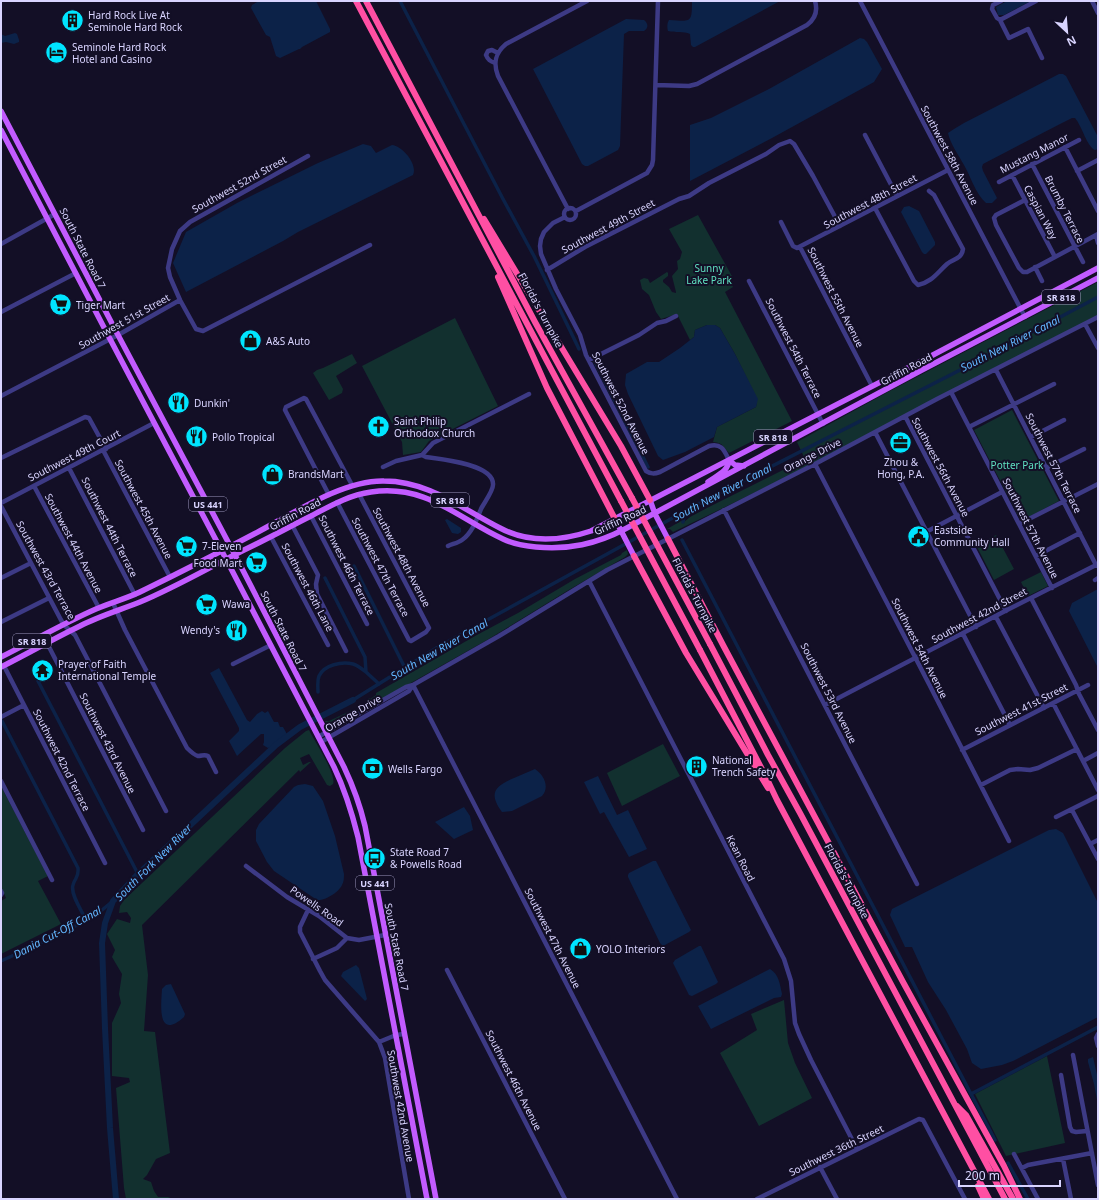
<svg xmlns="http://www.w3.org/2000/svg" width="1099" height="1200" font-family="'Noto Sans',sans-serif">
<rect width="100%" height="100%" fill="#130f26"/>
<path fill="#12302f" d="M698,215L733,278L729,281L733,287L725,292L792,421L729,453C723,447 724,443 713,442L717,427L756,407L757,399L735,354L720,328L715,325H707L695,330L694,337L690,340L677,314L661,319L656,312L649,295L642,289L640,280L644,278L648,279L650,283L667,272L668,273V276L663,280V282L669,287L672,292L676,293V292L672,276L678,269L677,261L680,259L682,252L669,229Z
M1098,282V315C957,388 817,464 673,532L670,529H667L681,521L684,522L690,517L707,508L805,459L797,442L886,393Z
M455,318L498,406L429,441L421,452L403,455L402,442L362,366Z
M352,354L357,363L336,376L343,389L342,393L329,400L313,373L317,370L323,368Z
M1012,410L1059,501L1021,521L974,430Z
M996,535L1014,569L994,580L976,545Z
M627,550L628,554L625,557L567,591L487,640L338,724L332,725L327,724L325,721H329L348,712L351,710L355,712L365,706L369,698L370,699L376,695V693L475,636L518,613L575,579L621,555L622,553Z
M1041,572L1048,586L1028,596L1021,582Z
M309,730C314,740 337,775 333,784L330,786L327,785L309,754L300,758L303,765L309,762H311L300,772L299,770L142,925L148,975L144,1031L155,1032L170,1153L156,1159L147,1175L143,1179L151,1182L154,1191L158,1197H168L173,1199H126L124,1188L116,1088L130,1082L129,1078L112,1076V1023L121,1003L119,994L122,974L112,957L115,950L107,934L117,919L130,923L131,918L127,912L119,913L120,906L124,900L285,748L306,731Z
M663,744L680,776L622,806L607,773Z
M1,786L48,876L38,881L61,924L1,954V901L6,898L1,887Z
M784,1000L788,1043L795,1063L812,1098L759,1126L720,1053L757,1030L751,1014Z
M1047,1056L1065,1143L1006,1156L975,1094Z"/>
<path fill="#0c2248" d="M259,1H316L330,29V32L302,47L300,49H299L280,58L276,56L270,37L266,35L251,8L252,5Z
M692,1H780L695,47H693L691,45L690,34C684,31 675,33 668,31C667,28 667,23 669,20C691,21 692,24 692,1Z
M1007,1H1031L1004,15H998L996,7Z
M626,19L644,20C648,23 649,28 644,31H629L624,34L620,146L618,150L588,166H585L582,164L533,69Z
M15,33L17,34L19,40V42L14,44L6,42L1,43V34L5,36Z
M860,38L864,39L867,42L882,69L874,82L772,138L690,181V125L711,118L769,89Z
M1059,74H1063L1066,76L1098,137V149L1095,150C1087,147 1082,126 1075,118H1072L1062,123L983,164L982,167L983,171L997,198L992,203H986C975,193 971,177 964,165C959,156 950,143 948,133L954,129L964,123Z
M363,144L371,146L376,153L392,145C403,146 418,165 413,175L298,232L283,241L186,292L173,263L186,232L237,203L318,163Z
M909,206L919,211L935,242V245L926,254H924L922,252L901,212L904,207Z
M707,325H715L720,328L735,354L758,399L756,407L717,427L714,437L685,452L663,460L658,456L628,394L625,385L626,374L647,362H659L680,348L694,337L695,330Z
M447,519L461,528V532L458,534L452,533L445,520Z
M1098,589V668L1069,611L1072,603Z
M219,668L247,720L250,722L257,714L262,711L265,713L268,711L274,722H278L280,727H283L288,736L276,745L268,748L263,745L264,742V734H261L237,756L229,741L239,731V728L210,673Z
M535,769C544,775 550,787 542,796L512,811L502,812C488,793 495,786 514,778C521,775 528,772 535,769Z
M598,776L617,815L628,810L647,849L629,857L604,812L600,814L584,782Z
M305,784L313,786L323,801L335,836L344,874C344,878 344,881 342,885C339,892 325,901 317,900L274,871L267,862L256,841V830L259,824L294,787L298,785Z
M464,807L470,816L473,830L454,839L435,822Z
M1056,829L1063,833L1098,903V1017L1013,1061L1002,1065L981,1069L972,1063L967,1049L946,1010L928,982L912,947H905L890,915L892,909L1049,830Z
M653,861H656L691,930L689,932L663,946L660,943L628,877V875L629,873Z
M699,946H701L718,982L716,984L692,996L689,995L673,963L675,960Z
M356,965L359,968L367,999L365,1001L341,976L343,972Z
M770,969C779,974 780,985 782,994L781,997L774,998L711,1029L698,1006Z
M171,984L185,1014L184,1017C157,1041 161,1005 162,989L166,985Z
M1093,1057L1098,1079V1105L1094,1084L1088,1062V1059Z"/>
<g fill="none" stroke-linecap="round" stroke-linejoin="round">
<path stroke="#0c2248" stroke-width="3.5" d="M400,1L503,199L534,256L579,349
M595,362L648,467
M683,522L685,511
M682,540L995,1140
M354,566L405,668
M325,578L365,657L366,672L379,684
M38,681L138,874
M318,692C318,687 317,681 319,676C324,665 342,661 353,664C357,665 362,669 366,672
M353,700L438,647L698,504L966,367L1098,297
M2,721L78,868C79,878 75,877 73,885C70,894 82,911 86,920
M1,961L58,935L96,915L113,901
M971,1094L1098,1027
M1008,1163L1028,1199"/>
<path stroke="#0c2248" stroke-width="6" d="M116,1199L110,1128L105,1028L102,943L105,923L113,901L136,876L276,745L300,727L353,700"/>
<path stroke="#3d3a85" stroke-width="4.5" d="M860,1L1025,317
M1001,1L993,5L992,9L997,18L1000,20L1009,38L1028,29L1042,58
M1092,1L1098,13
M1000,20L1036,1
M495,63C490,61 488,60 486,55L488,51L492,50L498,53
M656,85L689,86L697,84L807,25C815,19 818,11 815,1
M865,135L897,196
M1065,147L1098,211
M1032,164L1083,262
M1077,171L1098,160
M1012,175L1055,257
M999,182L1079,140
M1025,200L996,215L994,218L996,225L1019,268L1023,272H1027L1098,234
M875,208L914,281L918,285C932,282 937,273 947,264C953,259 962,259 963,249L934,195L929,191
M564 214a6 6 0 1 1 12 0a6 6 0 1 1-12 0Z
M568,209L498,76C493,63 495,53 506,44L587,1
M576,211L647,173L652,165L653,160L658,1
M565,217L553,223L544,232L541,239L540,246L541,254L556,289L580,335L586,355L646,471C651,474 654,474 660,472L709,446C722,443 724,450 729,460
M781,222L793,246L797,248L948,170
M1096,235L1098,243
M1,244L55,214
M800,247L872,386
M1035,267L1042,281
M547,270L585,247L679,199L689,196L709,183L766,154L779,145L790,141L794,144L813,176L840,226
M749,281L823,424
M180,300L170,277L168,268L172,249L180,231L190,222L308,156
M1,312L76,273
M1085,324L1098,348
M589,360L639,335L657,323L666,321L676,316
M996,370L1096,565
M951,392L1052,588
M1,396L118,335L180,300L196,329L203,331L370,245
M905,416L1006,611
M969,427L1054,384
M875,432L976,627
M1031,437L1064,420
M103,450L170,577
M422,455L426,457C441,459 493,464 493,484C494,490 484,503 481,509C477,519 472,533 462,540C458,543 452,544 448,546
M1,458L85,417L89,418L106,449
M815,464L929,684L1009,841
M383,467L396,461L422,455L433,443L529,394
M69,468L135,595
M1046,468L1084,449
M34,486L99,608
M329,495L285,410L286,407L304,398L306,399L352,485
M337,502L409,640L411,641L426,632L429,628L359,494
M1,503L154,423
M1,506L61,620L64,625L75,635L166,811
M724,510L917,884
M311,516L367,624
M1019,524L1098,484
M292,525L318,575L316,584L317,594L346,651
M926,532L1002,492
M271,537L328,645
M1036,556L1080,533
M1,578L31,563
M1095,580L1098,578
M589,581L784,959L791,981L795,1023L799,1034L811,1060L857,1149
M1031,598L1076,685L1079,694L1098,730
M113,603L125,630L187,748C190,751 194,755 198,756C202,756 204,754 208,756L216,772
M996,617L1044,708
M1,622L49,598
M963,634L1010,725
M47,643L143,830
M233,664L271,645
M4,666L105,863
M413,685L677,1199
M1053,703L1098,790
M825,705L1009,609L1096,565L1098,566
M1,717L24,705
M318,737L406,687L413,685L499,636L607,570L815,464L937,399L1098,317
M321,742L409,691L413,685
M962,750L1088,685
M1083,761L1098,753
M1,781L52,880
M981,785L1010,770L1018,769L1030,770L1038,768L1077,749
M1072,810L1098,859
M1056,817L1098,796
M1090,844L1098,840
M246,866L287,897L319,916L347,938L359,940L385,935
M1,891L2,893L1,895
M308,910L300,927V932L320,971L325,980L379,1042
M313,959L337,948L347,938
M447,970L565,1199
M404,1034L396,1035L379,1042L385,1058L409,1199
M1098,1034L1096,1038L1098,1046
M1073,1055L1098,1185
M1061,1075L1070,1127L1072,1131L1076,1132L1087,1131
M1014,1154L1038,1199
M1063,1159L1071,1199
M820,1167L837,1199
M1022,1168L1028,1165L1092,1153
M757,1199L919,1119L923,1120L965,1199"/>
<path stroke="#c25bff" stroke-width="5.5" d="M1,111L118,335L235,555L344,767C353,786 360,805 365,826L436,1199
M1,130L110,339L226,559L334,767C345,790 352,813 358,837L427,1199
M729,460L735,465L744,466
M708,482C716,476 729,471 729,460
M650,500L655,514L668,539
M615,519L634,556
M1,657C33,641 64,623 96,609C112,602 129,598 144,590C181,572 218,553 254,534C291,515 342,480 384,481C429,481 462,509 500,528C528,543 561,541 591,531L931,356L1098,268
M1,667C27,654 53,639 80,626C99,616 120,610 140,602C176,587 210,567 244,550C267,539 289,527 311,516C330,506 349,495 371,492C427,484 457,518 503,539C513,544 525,546 536,547C569,550 596,544 625,529L920,371L1098,278"/>
<path stroke="#ff4fa3" stroke-width="6" d="M356,1L621,501
M366,1L535,322L632,498
M484,219L621,446L650,500
M498,277L547,388L615,519
M668,539L723,645L903,982L1004,1166L1020,1199
M634,556L686,653L768,788
M710,644L768,755L800,813L1005,1199
M700,650L766,777L777,800L989,1199
M957,1106L966,1115L1013,1199
M978,1186L984,1199"/>
<path stroke="#ff4fa3" stroke-width="6" d="M632,498L710,644
M621,501L700,650"/>
</g>
<defs>
<symbol id="building-disc" viewBox="-11 -11 22 22"><circle r="9.5" fill="#00e5ff" stroke="#130f26"/><path d="M-4-6H4V6H1V3H-1V6H-4ZM-2.5-4.3h1.7v1.8h-1.7ZM.8-4.3h1.7v1.8H.8ZM-2.5-1h1.7V.8h-1.7ZM.8-1h1.7V.8H.8Z" fill="#111"/></symbol>
<symbol id="hotel-disc" viewBox="-11 -11 22 22"><circle r="9.5" fill="#00e5ff" stroke="#130f26"/><path d="M-6-4.5h1.5V1H6V5H4.5V3h-9V5H-6ZM-4 0a1.8 1.8 0 1 1 3.6 0ZM.5 0V-2.5h3Q6-2.5 6 0Z" fill="#111"/></symbol>
<symbol id="supermarket-disc" viewBox="-11 -11 22 22"><circle r="9.5" fill="#00e5ff" stroke="#130f26"/><path d="M-6-5.5h2.5l.6 2H6L4.5 2H-2.5L-4.4-4H-6ZM-1.5 3.2a1.3 1.3 0 1 0 .1 0ZM3 3.2a1.3 1.3 0 1 0 .1 0Z" fill="#111"/></symbol>
<symbol id="shop-disc" viewBox="-11 -11 22 22"><circle r="9.5" fill="#00e5ff" stroke="#130f26"/><path d="M-5-2.5h2.3a2.7 3.5 0 0 1 5.4 0H5L5.5 6h-11ZM-1.5-2.5h3a1.5 2.3 0 0 0-3 0Z" fill="#111"/></symbol>
<symbol id="restaurant-disc" viewBox="-11 -11 22 22"><circle r="9.5" fill="#00e5ff" stroke="#130f26"/><path d="M-5-6h1v4h1v-4h1v4h1v-4h1v5L-1.5 .5V6h-2V.5L-5-1ZM5-6V6H3V1.5H1.5Q1.5-4 5-6Z" fill="#111"/></symbol>
<symbol id="church-disc" viewBox="-11 -11 22 22"><circle r="9.5" fill="#00e5ff" stroke="#130f26"/><path d="M-1.2-6h2.4v3.5h3.3v2.4h-3.3V6h-2.4V-.1h-3.3v-2.4h3.3Z" fill="#111"/></symbol>
<symbol id="office-disc" viewBox="-11 -11 22 22"><circle r="9.5" fill="#00e5ff" stroke="#130f26"/><path d="M-6-3h4V-5.5h4V-3h4V5H-6ZM-1-4.5V-3h2v-1.5ZM-6 0V1H6V0Z" fill="#111"/></symbol>
<symbol id="civic-disc" viewBox="-11 -11 22 22"><circle r="9.5" fill="#00e5ff" stroke="#130f26"/><path d="M-.6-6.5H3V-4.5H.6V-3L4-1V1h2V6H-6V1h2V-1L-.6-3ZM-1.2 2.5V6h2.4V2.5Z" fill="#111"/></symbol>
<symbol id="temple-disc" viewBox="-11 -11 22 22"><circle r="9.5" fill="#00e5ff" stroke="#130f26"/><path d="M0-6L5-2H3V0L6.5 2.5H4V6H1.5V3h-3V6H-4V2.5H-6.5L-3 0V-2H-5Z" fill="#111"/></symbol>
<symbol id="bank-disc" viewBox="-11 -11 22 22"><circle r="9.5" fill="#00e5ff" stroke="#130f26"/><path d="M-6-4H6V4H-6ZM0-2.3a2.3 2.3 0 1 0 0 4.6a2.3 2.3 0 1 0 0-4.6Z" fill="#111"/></symbol>
<symbol id="bus-disc" viewBox="-11 -11 22 22"><circle r="9.5" fill="#00e5ff" stroke="#130f26"/><path d="M-5-6H5V4H4V6H2V4H-2V6H-4V4H-5ZM-3.5-4V0h7V-4ZM-3.5 1.2v1.5H-2V1.2ZM2 1.2v1.5H3.5V1.2Z" fill="#111"/></symbol>
</defs>
<g fill-rule="evenodd">
<use href="#building-disc" x="60" y="8" width="25" height="25"/>
<use href="#hotel-disc" x="44" y="40" width="25" height="25"/>
<use href="#supermarket-disc" x="48" y="292" width="25" height="25"/>
<use href="#shop-disc" x="238" y="328" width="25" height="25"/>
<use href="#restaurant-disc" x="166" y="390" width="25" height="25"/>
<use href="#church-disc" x="366" y="414" width="25" height="25"/>
<use href="#restaurant-disc" x="184" y="424" width="25" height="25"/>
<use href="#office-disc" x="888" y="430" width="25" height="25"/>
<use href="#shop-disc" x="260" y="462" width="25" height="25"/>
<use href="#civic-disc" x="906" y="524" width="25" height="25"/>
<use href="#supermarket-disc" x="174" y="534" width="25" height="25"/>
<use href="#supermarket-disc" x="244" y="550" width="25" height="25"/>
<use href="#supermarket-disc" x="194" y="592" width="25" height="25"/>
<use href="#restaurant-disc" x="224" y="618" width="25" height="25"/>
<use href="#temple-disc" x="30" y="658" width="25" height="25"/>
<use href="#building-disc" x="684" y="754" width="25" height="25"/>
<use href="#bank-disc" x="360" y="756" width="25" height="25"/>
<use href="#bus-disc" x="362" y="846" width="25" height="25"/>
<use href="#shop-disc" x="568" y="936" width="25" height="25"/>
</g>
<g text-anchor="middle" dominant-baseline="central" stroke-width="4" stroke-linejoin="round" paint-order="stroke">
<g fill="#130f26" stroke="#9e99be" stroke-width="1">
<rect x="1042" y="290" width="38" height="14" rx="3"/>
<rect x="754" y="430" width="38" height="14" rx="3"/>
<rect x="431" y="493" width="38" height="14" rx="3"/>
<rect x="189" y="497" width="38" height="14" rx="3"/>
<rect x="13" y="634" width="38" height="14" rx="3"/>
<rect x="356" y="876" width="38" height="14" rx="3"/>
</g>
<g font-size="9" font-weight="bold" fill="#d9d4ff">
<text x="1061" y="297">SR 818</text>
<text x="773" y="437">SR 818</text>
<text x="450" y="500">SR 818</text>
<text x="208" y="504">US 441</text>
<text x="32" y="641">SR 818</text>
<text x="375" y="883">US 441</text>
</g>
<g font-size="10" fill="#d9d4ff" stroke="#130f26" text-anchor="start">
<text x="88" y="15">Hard Rock Live At<tspan x="88" dy="12">Seminole Hard Rock</tspan></text>
<text x="72" y="47">Seminole Hard Rock<tspan x="72" dy="12">Hotel and Casino</tspan></text>
<text x="76" y="305">Tiger Mart</text>
<text x="266" y="341">A&amp;S Auto</text>
<text x="194" y="403">Dunkin'</text>
<text x="394" y="421">Saint Philip<tspan x="394" dy="12">Orthodox Church</tspan></text>
<text x="212" y="437">Pollo Tropical</text>
<text x="901" y="462" text-anchor="middle">Zhou &amp;<tspan x="901" dy="12">Hong, P.A.</tspan></text>
<text x="288" y="474">BrandsMart</text>
<text x="934" y="530">Eastside<tspan x="934" dy="12">Community Hall</tspan></text>
<text x="202" y="546">7-Eleven</text>
<text x="242" y="563" text-anchor="end">Food Mart</text>
<text x="222" y="604">Wawa</text>
<text x="220" y="630" text-anchor="end">Wendy's</text>
<text x="58" y="664">Prayer of Faith<tspan x="58" dy="12">International Temple</tspan></text>
<text x="712" y="760">National<tspan x="712" dy="12">Trench Safety</tspan></text>
<text x="388" y="769">Wells Fargo</text>
<text x="390" y="852">State Road 7<tspan x="390" dy="12">&amp; Powells Road</tspan></text>
<text x="596" y="949">YOLO Interiors</text>
</g>
<g font-size="10" fill="#d9d4ff" stroke="#130f26">
<text transform="translate(1034 153) rotate(-27)">Mustang Manor</text>
<text transform="translate(950 155) rotate(62)">Southwest 58th Avenue</text>
<text transform="translate(239 184) rotate(-29)">Southwest 52nd Street</text>
<text transform="translate(870 201) rotate(-28)">Southwest 48th Street</text>
<text transform="translate(1065 209) rotate(63)">Brumby Terrace</text>
<text transform="translate(1041 212) rotate(62)">Caspian Way</text>
<text transform="translate(608 226) rotate(-28)">Southwest 49th Street</text>
<text transform="translate(83 248) rotate(63)">South State Road 7</text>
<text transform="translate(836 297) rotate(63)">Southwest 55th Avenue</text>
<text transform="translate(541 310) rotate(62)">Florida's Turnpike</text>
<text transform="translate(124 321) rotate(-29)">Southwest 51st Street</text>
<text transform="translate(794 348) rotate(63)">Southwest 54th Terrace</text>
<text transform="translate(906 369) rotate(-28)">Griffin Road</text>
<text transform="translate(621 403) rotate(63)">Southwest 52nd Avenue</text>
<text transform="translate(74 455) rotate(-27)">Southwest 49th Court</text>
<text transform="translate(812 455) rotate(-27)">Orange Drive</text>
<text transform="translate(1054 463) rotate(63)">Southwest 57th Terrace</text>
<text transform="translate(941 467) rotate(62)">Southwest 56th Avenue</text>
<text transform="translate(144 509) rotate(62)">Southwest 45th Avenue</text>
<text transform="translate(295 514) rotate(-28)">Griffin Road</text>
<text transform="translate(620 520) rotate(-25)">Griffin Road</text>
<text transform="translate(110 527) rotate(63)">Southwest 44th Terrace</text>
<text transform="translate(1031 528) rotate(63)">Southwest 57th Avenue</text>
<text transform="translate(74 543) rotate(62)">Southwest 44th Avenue</text>
<text transform="translate(402 557) rotate(62)">Southwest 48th Avenue</text>
<text transform="translate(347 565) rotate(63)">Southwest 46th Terrace</text>
<text transform="translate(381 567) rotate(62)">Southwest 47th Terrace</text>
<text transform="translate(46 570) rotate(61)">Southwest 43rd Terrace</text>
<text transform="translate(308 587) rotate(62)">Southwest 46th Lane</text>
<text transform="translate(695 595) rotate(62)">Florida's Turnpike</text>
<text transform="translate(979 615) rotate(-28)">Southwest 42nd Street</text>
<text transform="translate(284 631) rotate(63)">South State Road 7</text>
<text transform="translate(920 648) rotate(63)">Southwest 54th Avenue</text>
<text transform="translate(829 693) rotate(63)">Southwest 53rd Avenue</text>
<text transform="translate(1021 709) rotate(-27)">Southwest 41st Street</text>
<text transform="translate(353 713) rotate(-30)">Orange Drive</text>
<text transform="translate(108 743) rotate(63)">Southwest 43rd Avenue</text>
<text transform="translate(62 760) rotate(63)">Southwest 42nd Terrace</text>
<text transform="translate(741 858) rotate(63)">Kean Road</text>
<text transform="translate(847 881) rotate(62)">Florida's Turnpike</text>
<text transform="translate(317 906) rotate(35)">Powells Road</text>
<text transform="translate(553 938) rotate(63)">Southwest 47th Avenue</text>
<text transform="translate(397 947) rotate(79)">South State Road 7</text>
<text transform="translate(514 1080) rotate(63)">Southwest 46th Avenue</text>
<text transform="translate(401 1106) rotate(80)">Southwest 42nd Avenue</text>
<text transform="translate(836 1150) rotate(-26)">Southwest 36th Street</text>
</g>
<g font-size="10" fill="#5fe0c0" stroke="#130f26">
<text x="709" y="268">Sunny<tspan x="709" dy="12">Lake Park</tspan></text>
<text x="1017" y="465">Potter Park</text>
</g>
<g font-size="11" font-style="italic" fill="#62b6ff" stroke="#130f26">
<text transform="translate(1010 343) rotate(-27)">South New River Canal</text>
<text transform="translate(722 492) rotate(-28)">South New River Canal</text>
<text transform="translate(439 649) rotate(-30)">South New River Canal</text>
<text transform="translate(153 862) rotate(-45)">South Fork New River</text>
<text transform="translate(57 932) rotate(-28)">Dania Cut-Off Canal</text>
</g>
</g>
<rect width="1099" height="1200" fill="none" stroke="#d9d4ff" stroke-width="4"/>
<g transform="translate(1067 32) rotate(154)" stroke="#130f26" stroke-width="3" paint-order="stroke">
<path d="M0-3L7 15L0 10L-7 15Z" fill="#d9d4ff"/>
<text y="-6" font-size="11" font-weight="bold" text-anchor="middle" fill="#d9d4ff">N</text>
</g>
<path d="M959 1180v6h101v-6" fill="none" stroke="#d9d4ff" stroke-width="2"/>
<text x="965" y="1180" font-size="12" fill="#d9d4ff" stroke="#130f26" stroke-width="3" paint-order="stroke">200 m</text>
</svg>
